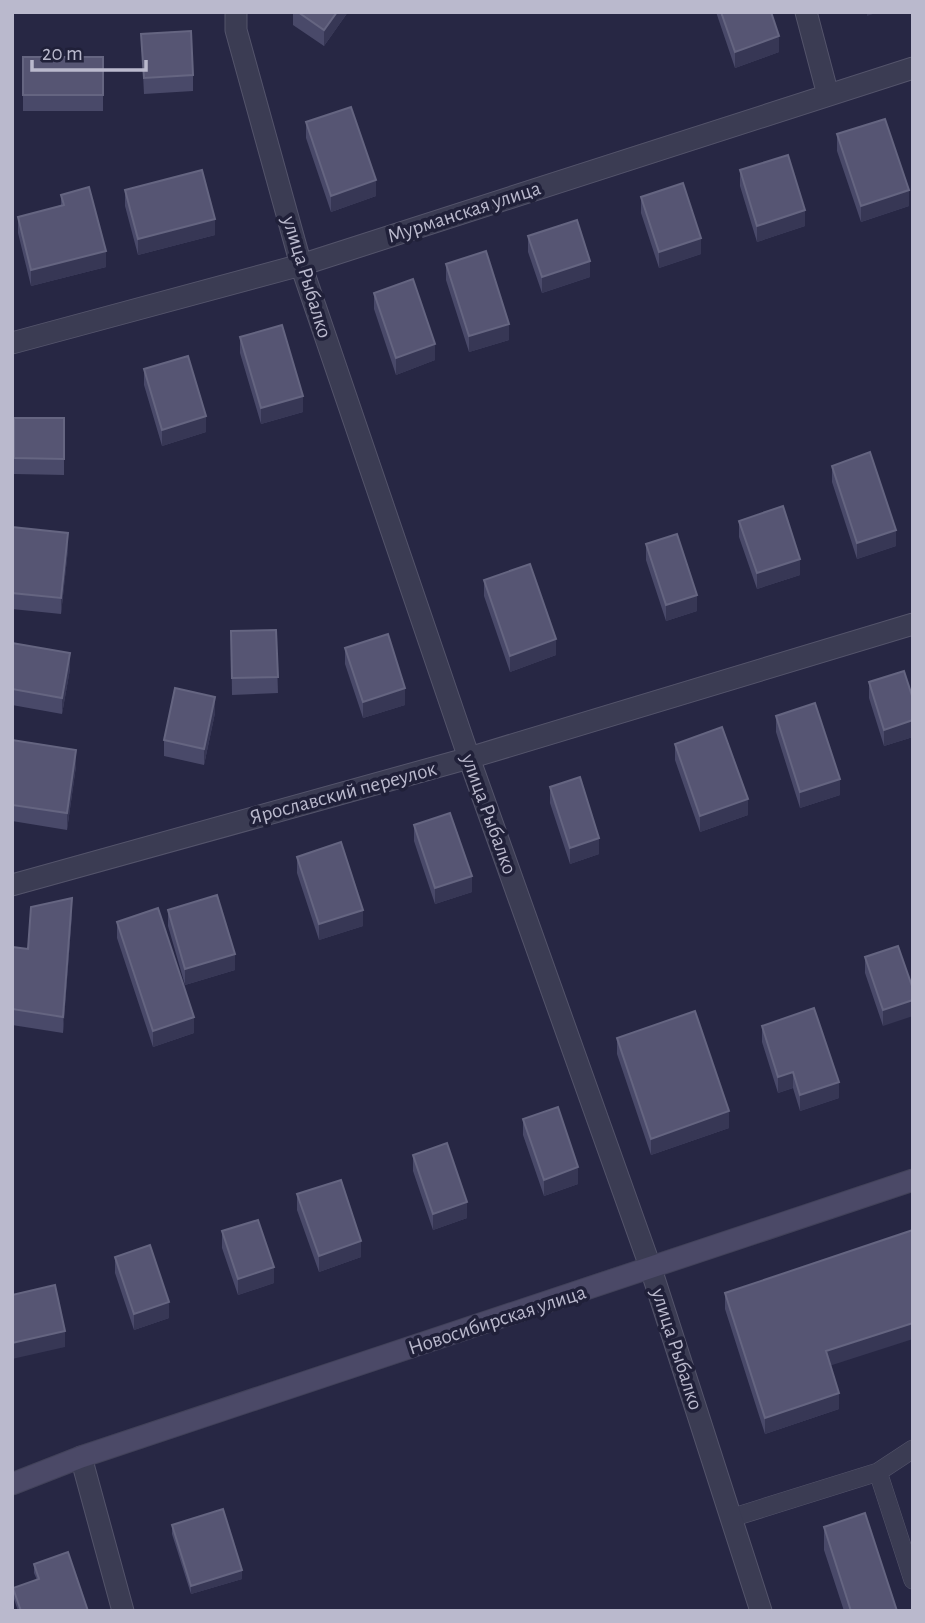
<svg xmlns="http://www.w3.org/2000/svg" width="925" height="1623" font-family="'Alegreya Sans',sans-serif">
<rect width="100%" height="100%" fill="#272744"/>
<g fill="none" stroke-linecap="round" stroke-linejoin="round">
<defs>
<path id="lane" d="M913,1449L878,1472L913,1580
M731,1518L878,1472"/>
<path id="street" d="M236,12V30L301,265L469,758L651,1269L761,1611
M806,12L828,95
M12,343L301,265L913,68
M12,885L469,758L913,624
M81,1457L123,1611"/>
<path id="secondary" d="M12,1484L81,1457L913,1180"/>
</defs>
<use href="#lane" stroke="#54546b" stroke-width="19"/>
<use href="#street" stroke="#54546b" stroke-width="23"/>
<use href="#secondary" stroke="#42425a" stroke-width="23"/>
<use href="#lane" stroke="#3b3c53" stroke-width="18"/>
<use href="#street" stroke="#3b3c53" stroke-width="21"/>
<use href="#secondary" stroke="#4b4967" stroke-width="21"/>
</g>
<path fill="#494969" d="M293,12H348L324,46L293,25Z
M716,12H771L779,52L735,68Z
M141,34L193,75V91L144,94Z
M23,57H103V111H23Z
M306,122L376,196L331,212L306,138Z
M837,134L909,206L861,222L837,151Z
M740,170L805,226L757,242L740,186Z
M125,190L215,235L138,255L125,206Z
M61,195L106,267L31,286L18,233V217L61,206Z
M641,197L701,254L659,268L641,213Z
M528,236L590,277L542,293L528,252Z
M446,264L509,340L469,352L446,280Z
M374,293L435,360L396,375L374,309Z
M240,337L303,412L261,424L240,353Z
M144,369L206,432L162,446L144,385Z
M14,418H64V475L14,474Z
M832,466L896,546L857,559L832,482Z
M739,521L800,575L757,589L739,537Z
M12,527L68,549L61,614L12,609Z
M646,544L697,611L666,621L646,560Z
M484,580L556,655L510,672L484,596Z
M276,630L278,693L232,695L231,631Z
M12,643L70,669L62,714L12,705Z
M345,648L405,705L363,718L345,664Z
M869,682L913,699V737L884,746L869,698Z
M215,713L204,765L164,756V740Z
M776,716L840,795L800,808L776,732Z
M12,740L76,766L67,830L12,821Z
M675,744L748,815L700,832L675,760Z
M550,787L599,854L570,864L550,803Z
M414,825L472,892L435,904L414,841Z
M297,857L363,926L319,940L297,873Z
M168,910L235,970L185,985L168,926Z
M72,914L63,1033L12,1025V947L28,949Z
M117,922L194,1033L153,1047L117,938Z
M898,946L883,1026L865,973V957Z
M762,1026L839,1098L800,1111L793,1088L778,1093L762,1042Z
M617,1038L729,1128L651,1155L617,1054Z
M523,1119L578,1184L544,1196L523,1135Z
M413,1155L467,1218L433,1230L413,1171Z
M297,1194L361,1257L319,1272L297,1210Z
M222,1231L274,1283L238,1295L222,1248Z
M115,1257L169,1318L134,1330L115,1273Z
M725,1293L830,1366L839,1409L765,1434L725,1309Z
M172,1525L242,1579L191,1594L172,1534Z
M824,1527L897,1611H844L824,1550Z
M34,1564L88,1611H18L13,1596V1588L37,1580L34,1573Z"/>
<path fill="#373755" d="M337,12H348L324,46V30Z
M867,12H879L867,16Z
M779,36V52L735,68V52Z
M376,180V196L331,212V196Z
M909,190V206L861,222V206Z
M805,210V226L757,242V226Z
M215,219V235L138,255V239Z
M701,238V254L659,268V252Z
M106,251V267L31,286V270Z
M590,261V277L542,293V277Z
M509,324V340L469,352V336Z
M435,344V360L396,375V358Z
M303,396V412L261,424V408Z
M206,416V432L162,446V430Z
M896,530V546L857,559V543Z
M68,533V549L61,614V598Z
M800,559V575L757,589V573Z
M697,595V611L666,621V605Z
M556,639V655L510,672V656Z
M70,653V669L62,714V698Z
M405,688V705L363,718V702Z
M215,697V713L204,765V749Z
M913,720V737L884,746V730Z
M76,750V766L67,830V813Z
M840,779V795L800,808V792Z
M748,799V815L700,832V816Z
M599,838V854L570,864V848Z
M472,876V892L435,904V888Z
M72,898V914L63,1033V1017Z
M363,910V926L319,940V924Z
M235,954V970L185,985V969Z
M913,1000V1016L883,1026V1010Z
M194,1017V1033L153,1047V1031Z
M793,1072V1088L778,1093V1077Z
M839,1082V1098L800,1111V1095Z
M729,1111V1128L651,1155V1139Z
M578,1167V1184L544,1196V1180Z
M467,1202V1218L433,1230V1214Z
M361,1241V1257L319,1272V1256Z
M274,1267V1283L238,1295V1279Z
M169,1302V1318L134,1330V1314Z
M913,1323V1339L826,1367V1351Z
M65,1331V1347L12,1359V1343Z
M839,1393V1409L765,1434V1418Z
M242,1570V1579L191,1594V1586Z"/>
<path fill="#565573" stroke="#656581" stroke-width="2" d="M298,12H337L324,30Z
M721,12H771L779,36L735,52Z
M191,31L193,75L144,78L141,34Z
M23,57H103V95H23Z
M351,107L376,180L331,196L306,122Z
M885,119L909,190L861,206L837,134Z
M788,155L805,210L757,226L740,170Z
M202,170L215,219L138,239L125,190Z
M683,183L701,238L659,252L641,197Z
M89,187L106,251L31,270L18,217L64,205L61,195Z
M577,220L590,261L542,277L528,236Z
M486,251L509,324L469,336L446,264Z
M413,279L435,344L396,358L374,293Z
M282,325L303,396L261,408L240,337Z
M188,356L206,416L162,430L144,369Z
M14,418H64V459L14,458Z
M870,452L896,530L857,543L832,466Z
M783,506L800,559L757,573L739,521Z
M12,527L68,533L61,598L12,593Z
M677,534L697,595L666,605L646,544Z
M530,564L556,639L510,656L484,580Z
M276,630L278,677L232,678L231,631Z
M388,634L405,688L363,702L345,648Z
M12,643L70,653L62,698L12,689Z
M904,671L913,699V720L884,730L869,682Z
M175,688L215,697L204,749L164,740Z
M815,703L840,779L800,792L776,716Z
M722,727L748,799L700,816L675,744Z
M12,740L76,750L67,813L12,805Z
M580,777L599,838L570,848L550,787Z
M450,813L472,876L435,888L414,825Z
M341,842L363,910L319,924L297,857Z
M217,895L235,954L185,969L168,910Z
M72,898L63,1017L12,1009V947L28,949L31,907Z
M158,908L194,1017L153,1031L117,922Z
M898,946L913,989V1000L883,1010L865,957Z
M814,1008L839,1082L800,1095L793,1072L778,1077L762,1026Z
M695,1011L729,1111L651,1139L617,1038Z
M558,1107L578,1167L544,1180L523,1119Z
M447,1143L467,1202L433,1214L413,1155Z
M341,1180L361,1241L319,1256L297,1194Z
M258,1220L274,1267L238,1279L222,1231Z
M913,1230V1323L826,1351L839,1393L765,1418L725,1293Z
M150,1245L169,1302L134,1314L115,1257Z
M55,1285L65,1331L12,1343V1295Z
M223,1509L242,1570L191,1586L172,1525Z
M865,1513L897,1611H851L824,1527Z
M68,1552L88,1611H21L13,1588L39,1579L34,1564Z"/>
<g text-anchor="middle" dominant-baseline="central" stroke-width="7" stroke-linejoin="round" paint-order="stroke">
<g font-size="21" fill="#bab9cd" stroke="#202039">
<text transform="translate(464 212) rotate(-18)">Мурманская улица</text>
<text transform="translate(307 277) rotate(73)">улица Рыбалко</text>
<text transform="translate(343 793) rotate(-15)">Ярославский переулок</text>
<text transform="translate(489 814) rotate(70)">улица Рыбалко</text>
<text transform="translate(497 1320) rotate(-18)">Новосибирская улица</text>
<text transform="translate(677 1349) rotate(72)">улица Рыбалко</text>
</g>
</g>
<rect width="925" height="1623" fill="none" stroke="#bab9cd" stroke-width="28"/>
<path d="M32 60v10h114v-10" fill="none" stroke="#bab9cd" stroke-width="3.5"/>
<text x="42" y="60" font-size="21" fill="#bab9cd" stroke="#202039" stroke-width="5" paint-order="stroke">20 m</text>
</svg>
